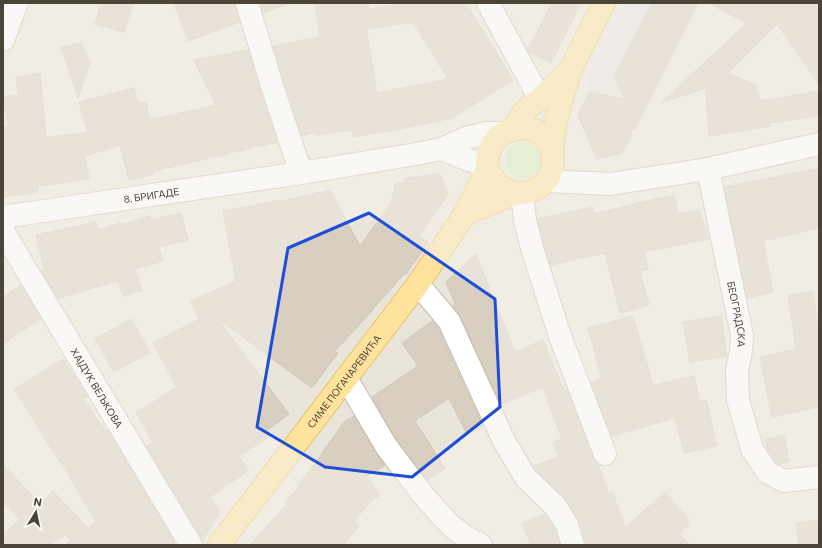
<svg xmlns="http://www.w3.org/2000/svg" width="822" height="548" font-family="Commissioner,sans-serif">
<rect width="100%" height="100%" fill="#f6f3ec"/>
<path fill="#eae5da" d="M3,3H819V545H3Z"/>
<path fill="#d2eab5" d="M505 160a18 18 0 1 1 36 0a18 18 0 1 1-36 0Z"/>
<path fill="#e5e3e0" d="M622,3H652L615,74L622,93L613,97L589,92V69Z"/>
<path fill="#d8cfc1" stroke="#d3c7b4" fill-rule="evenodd" d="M101,3H133L124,32L95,24Z
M174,3H235V7L240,22L188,41Z
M260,3H284L285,5L263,13Z
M315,3H368L369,9L402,4L401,3H466L513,80L452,118L410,127L353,137L352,130L316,135V132L302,136L273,46L320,37ZM413,22L448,79L377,93L366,29Z
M552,3H581L551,63L529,52L528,50Z
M652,3H698L634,130V129L630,130L632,135L622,153L597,159L578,115L589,92L624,99L615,74Z
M708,3H819V84L777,24L728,73L755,85L761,101L819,91V116L769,123L770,126L709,136L706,88L661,103L747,23Z
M81,43L90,62L78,98L61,47Z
M248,50L278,142L258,147L257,145L238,152L237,150L218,157L217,156L154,171V174L129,180L120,145L85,156L89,179L37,186L38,192L3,197V127H8L4,97L19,95L16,77L40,73L46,138L88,132L79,102L134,88L138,103L146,102L150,120L216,105L194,60Z
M819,168V228L763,241L773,292L747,298L724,187Z
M440,174L448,195L419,236L429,242L406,274H404L372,310V311L335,351L338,353L312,388L217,318L289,414L266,431L270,436L239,456L249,470L210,497L220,512L202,541L146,446L153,442L136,413L177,387L153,343L199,319L191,301L236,281L223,211L282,200L283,201L330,190L360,246L391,203L396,182L404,183L406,178Z
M674,195L678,214L699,210L709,239L644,252L648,269L640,271L649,305L620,313L605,253L551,265L544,245L538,219L593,207L594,214L638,203H637Z
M181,213L188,240L159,247L163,261L135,269L142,290L123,296L118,281L58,298L41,271L44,269L36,235L96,222L98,230L120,223L121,225L150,216L151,220Z
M476,254L515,352L543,340L564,391L567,390L593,458L598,464L608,493L612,491L625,528L665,492L688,518V525L679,534L690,545H585V541L579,521L567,500L536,470L533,466L559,457L553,442L562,439L543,387L501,404L460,316L453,306L455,304L446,282Z
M21,285L41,318L3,344V297Z
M813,291L819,333V407L772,417L760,357L796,349L788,295Z
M633,316L653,385L694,376L700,402L706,400L717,446L684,453L675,418L611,436L591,382L602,378L588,328Z
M721,316L727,356L690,362L683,322Z
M131,319L150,352L114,372L95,339Z
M432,321L438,328L483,426L467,434L449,398L415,421L445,468L427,480L396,439L372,397L418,366L402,343Z
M63,359L87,396L83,399L106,431L108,430L176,545H65L70,541L66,535L62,538L61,536L50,545H3V534L20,520L3,502V464L40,504L53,491L88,528L96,521L69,477L70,476L51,448L14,389Z
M354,416L375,452L385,465L367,476L380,495L371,501L354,521L359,526L343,545H250L287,504L285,502L299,487L298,485L322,454V453L344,422Z
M784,435L789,462L779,464L776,462L767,448L765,439Z
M545,514L555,530L560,545H531L522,523Z
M819,520V545H799L796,523Z"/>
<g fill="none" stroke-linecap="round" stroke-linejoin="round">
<defs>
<g id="minor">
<path d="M247,3L273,89L301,173"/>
<path d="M488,3L540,99"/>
<path d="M3,40L17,3"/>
<path d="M442,149L466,159L487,166"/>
<path id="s1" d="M708,169L742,335L741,351L737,370L738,400L752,449L767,472L784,481L819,477"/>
<path d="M546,181L610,184L708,169L819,144"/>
<path d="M522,193L525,220L532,248L560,336L605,454"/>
<path id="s2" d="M3,217L301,173L416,154L442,149L466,138L486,133H503"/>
<path id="s3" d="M3,231L191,545"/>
<path d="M418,284L449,321L504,441L526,478L556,507L567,525L573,545"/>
<path d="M346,378L386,446L423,495L450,525L466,537L481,545"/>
</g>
<g id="major">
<path d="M522,128C525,128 528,129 531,129C552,136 559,163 547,180C541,187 532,192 523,193C509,193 497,187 491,174C489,172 487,168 487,166C486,163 488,159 488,157C491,138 504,130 522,128Z"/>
<path d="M513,129L523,113L530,106L540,99L570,71"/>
<path d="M552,150L554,131L558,113L570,71L604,3"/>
<path d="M465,214L516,193"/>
<path id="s4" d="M219,545L418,284L465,214L488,168"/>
</g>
</defs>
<use href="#minor" stroke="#c2bbae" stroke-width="24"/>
<use href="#major" stroke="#e6c16a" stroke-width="24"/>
<use href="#minor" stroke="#fff" stroke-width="22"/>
<use href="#major" stroke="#ffe39c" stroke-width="22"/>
</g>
<path d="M0 0H822V548H0ZM369,213L495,299L500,407L412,477L325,467L257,427L288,248Z" fill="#f6f3ec" fill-opacity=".55" fill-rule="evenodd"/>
<path fill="none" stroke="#1d4ed8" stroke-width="3" stroke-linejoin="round" d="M369,213L495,299L500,407L412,477L325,467L257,427L288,248Z"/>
<g text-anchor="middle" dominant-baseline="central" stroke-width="4" stroke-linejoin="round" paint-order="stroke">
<g font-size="10" fill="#4b4439" stroke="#fff">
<text stroke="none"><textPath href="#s2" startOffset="150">8. БРИГАДЕ</textPath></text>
<text stroke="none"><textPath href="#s1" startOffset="148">БЕОГРАДСКА</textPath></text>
<text stroke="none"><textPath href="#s4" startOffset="206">СИМЕ ПОГАЧАРЕВИЋА</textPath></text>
<text stroke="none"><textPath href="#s3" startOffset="183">ХАЈДУК ВЕЉКОВА</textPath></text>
</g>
</g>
<rect width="822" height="548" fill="none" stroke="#4b4439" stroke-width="8"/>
<g transform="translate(36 512) rotate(10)" stroke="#ffffff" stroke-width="3" paint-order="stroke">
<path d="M0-3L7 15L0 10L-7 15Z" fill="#4b4439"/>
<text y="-6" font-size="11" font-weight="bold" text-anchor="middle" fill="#4b4439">N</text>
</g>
</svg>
